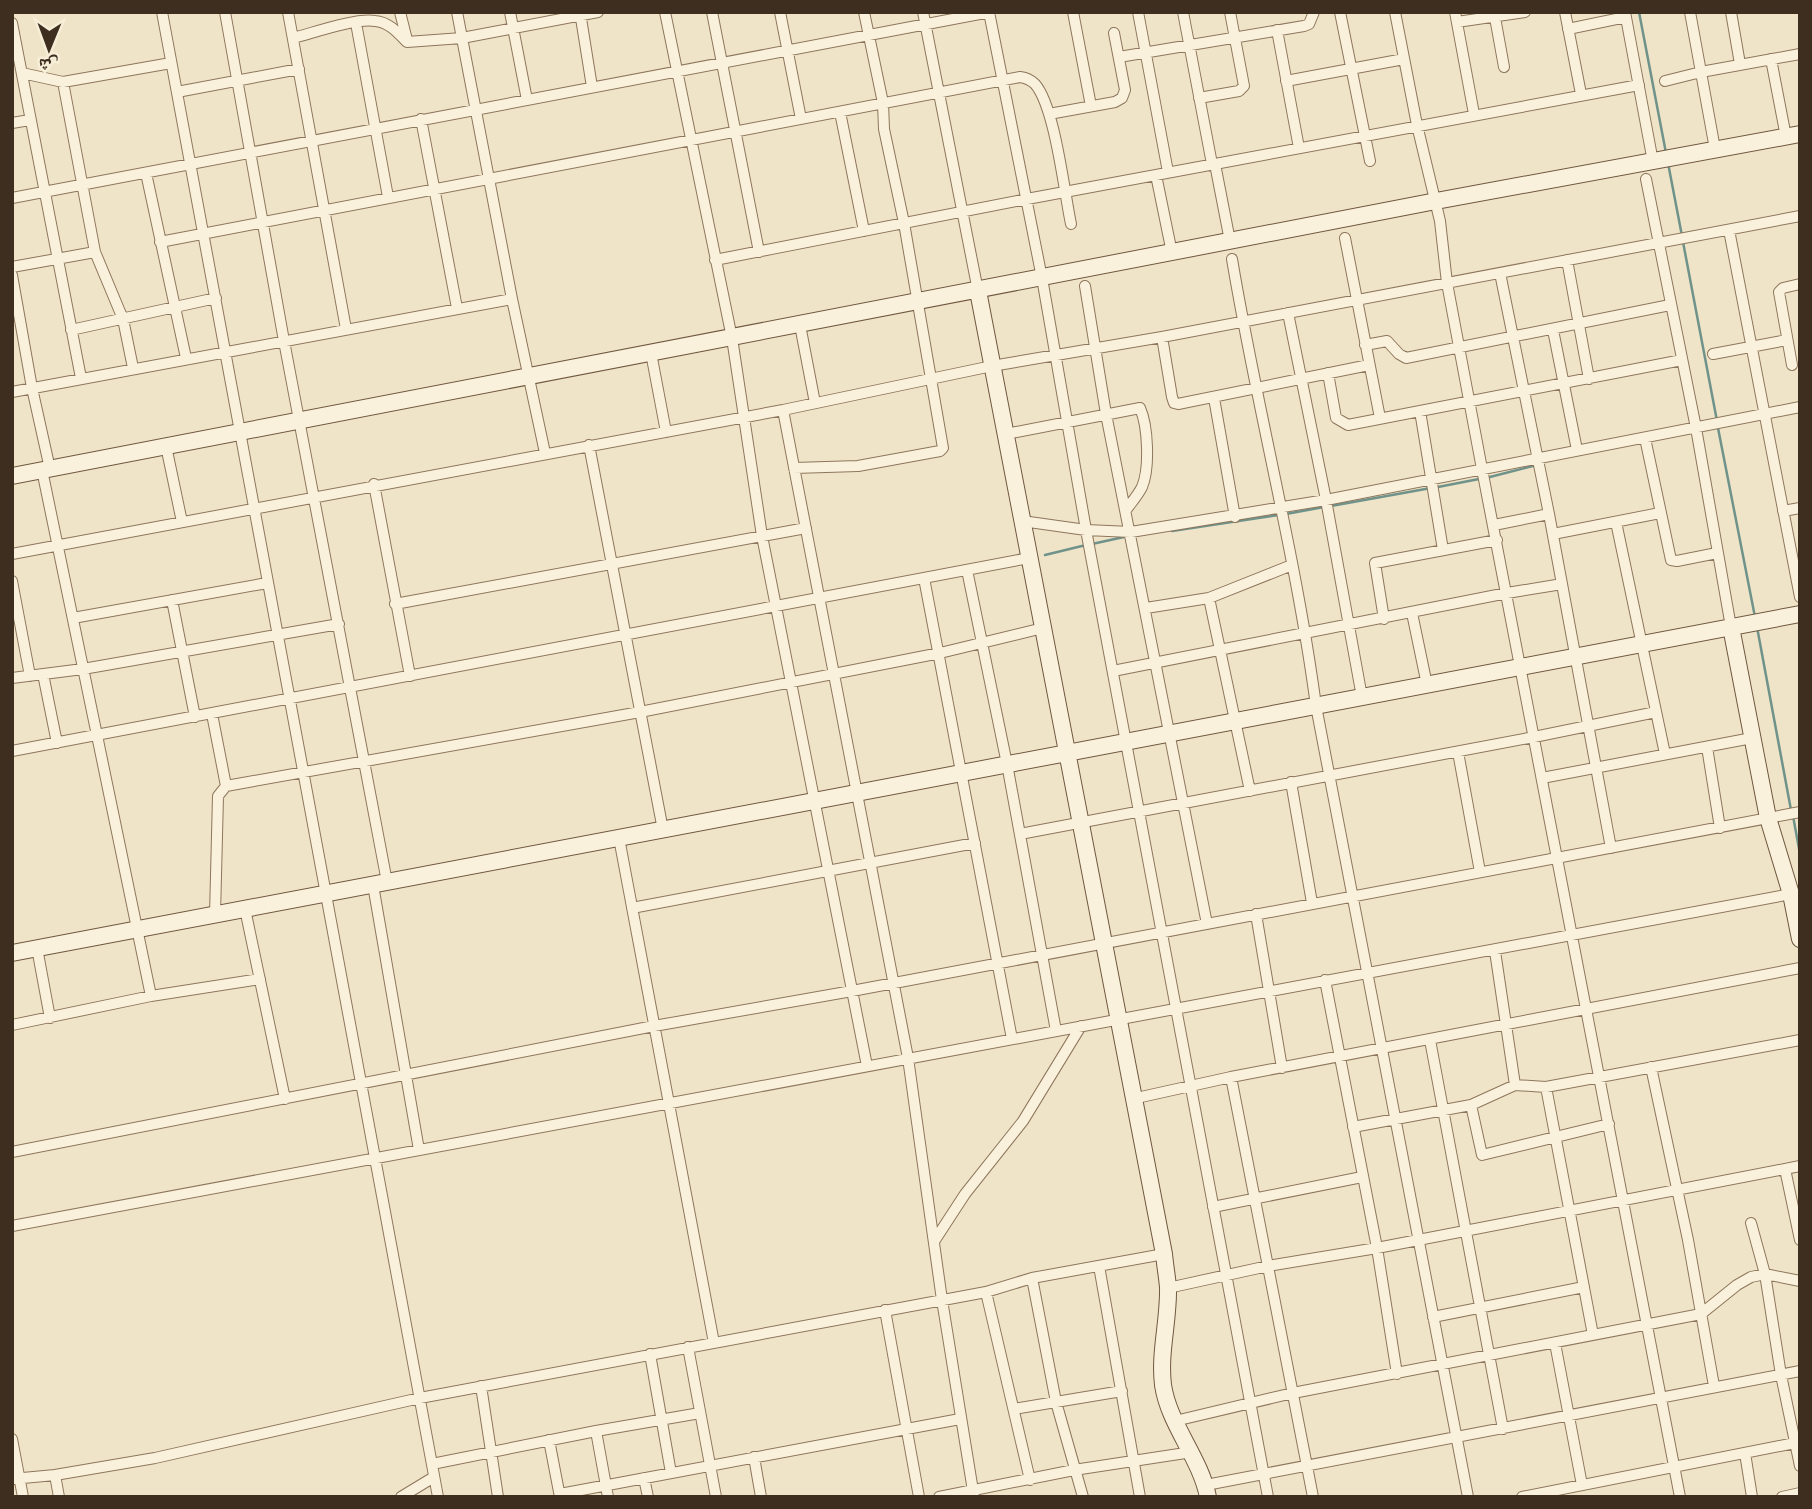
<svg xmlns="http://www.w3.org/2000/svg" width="1812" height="1509" font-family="'Libre Baskerville','Noto Naskh Arabic',serif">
<rect width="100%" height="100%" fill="#f0e4c8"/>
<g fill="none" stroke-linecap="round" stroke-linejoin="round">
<path stroke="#6f938a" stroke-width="2.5" d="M1639,12L1666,153
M1668,163L1682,236
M1683,242L1717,421
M1718,428L1755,617
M1486,478L1537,465
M1438,487L1479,479
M1331,506L1431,488
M1286,514L1324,507
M1172,531L1279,515
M1092,544L1124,537
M1045,555L1086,545
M1757,627L1791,810
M1793,816L1800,854"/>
<defs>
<path id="street" d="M162,12L438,1497
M225,12L284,341L387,882
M288,12L346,329
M400,12L407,40
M457,12L512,299L545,453
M510,12L527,100
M580,12L592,87
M665,12L732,338L762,536L867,1066
M712,12L759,252
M780,12L801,119
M923,12L978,291
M989,12L1042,278L1086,530L1268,1497
M1073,12L1091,106
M1138,12L1168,172
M1183,12L1212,164
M1340,12L1370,161
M1395,12L1417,125L1440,221L1447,283L1482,469L1680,1497
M1455,12L1474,114
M1494,12L1504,67
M1565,12L1581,94
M1625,12L1653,162
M1690,12L1715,149
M1731,12L1740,64
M1457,22L1525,12
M12,23L81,378
M356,23L388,197
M1568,29L1626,17
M1277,30L1299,148
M293,38C313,33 355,18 375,21C389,22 398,33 407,42L462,38L598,12
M1119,57L1304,26L1309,24L1314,12
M1771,59L1786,137
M22,73L63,82L171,63
M1286,81L1404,59
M1665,81L1701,72L1800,54
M63,82L95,252L123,319L133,368
M177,92L299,69
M1199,98L1239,91L1244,86L1230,12
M840,112L864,231
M1049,114L1115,102L1122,98L1125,90L1114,33
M421,119L457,308
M12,123L30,120
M1215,164L1230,241
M146,173L186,358
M1156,175L1172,253
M1646,179L1696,428L1731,627
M12,198L990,12
M1729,230L1800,597
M1345,238L1380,418
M160,242L1020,77C1026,78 1030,79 1035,84C1055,107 1064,191 1071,224
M1232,259C1257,409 1296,556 1316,706L1468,1497
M715,260L1027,199L1639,85
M1567,260L1589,379
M12,267L95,252
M1500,273L1549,514L1611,848
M12,275L32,388L50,469
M1085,286L1106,414L1207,924
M1288,313L1326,500L1362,697
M800,325L815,403
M71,330L216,298
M1553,330L1577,450
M1162,337L1172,397L1174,403L1178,404L1369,365
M1365,345L1387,341L1399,354L1406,358L1670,305
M651,353L666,432
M1713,354L1787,340
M1792,365L1779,292L1783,288L1800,284
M1328,373L1336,418L1348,425L1682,360
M12,392L512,299
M1214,398L1235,517
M783,410L908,1058L942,1300L974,1497
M1420,411L1443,550
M1006,434L1140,408C1148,426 1150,468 1142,487C1138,495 1131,503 1126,510
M1645,438L1671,560L1677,561L1717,553
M589,445L663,830
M166,446L182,522
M794,468L858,466L940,451L943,448L904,223L884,129L883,103L864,12
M42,470L151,996
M374,484L410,676
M1783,511L1800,508
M1022,521L1086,530L1131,532L1326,500L1800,407
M1616,522L1665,754
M1494,525L1549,514
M1553,534L1660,513
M12,554L783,410L992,366L1162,337L1800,216
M967,570L1007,764L1056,1031
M924,578L1012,1039
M12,581L30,676
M1209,598L1250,791
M172,600L195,717
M395,604L806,528
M1146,608L1209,598L1292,565
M1412,613L1427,685
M73,618L267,583
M1384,619L1375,563L1497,540
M1113,671L1507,593L1562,584
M43,674L57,743
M12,678L83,669L339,624
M212,714L226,786
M1707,747L1720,828
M12,751L1029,558
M1458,752L1480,872
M1542,778L1752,738
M1291,782L1312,903
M1020,834L1534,737L1656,712
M619,838L714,1343
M373,885L419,1150
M632,908L975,843
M245,909L285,1099
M1256,914L1282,1068
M215,915L218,796L226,786L640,712L940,653L1043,628
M37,948L50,1018
M1495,951L1515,1085
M1325,980L1377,1248L1397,1374
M12,1025L151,996L260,979
M1430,1040L1503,1429
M1651,1067L1688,1240L1714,1386
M1231,1077L1313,1497
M1546,1087L1593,1335
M1132,1099L1231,1077L1800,968
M1471,1105L1482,1155L1609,1124
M1353,1127L1471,1105L1515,1085L1546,1087L1800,1040
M12,1152L654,1026L852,991L1800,812
M1785,1169L1800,1240
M1213,1207L1362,1177
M1751,1223L1765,1274L1781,1375L1800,1466
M12,1226L1791,894
M935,1240L965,1194L1023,1121L1081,1026
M1099,1266L1140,1497
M1032,1278L1056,1402L1083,1497
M1168,1288L1268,1266L1377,1248L1800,1166
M986,1292L1030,1480
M885,1310L919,1497
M1433,1317L1584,1287
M1555,1343L1582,1485
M688,1347L716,1497
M650,1354L671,1473
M481,1386L498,1497
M1014,1409L1122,1391
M1175,1421L1293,1393L1701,1314L1737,1285L1751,1277L1765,1274L1800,1281
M596,1431L608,1497
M12,1439L23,1497
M549,1440L560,1497
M1745,1453L1752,1497
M754,1457L761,1497
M432,1464L596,1431L700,1413
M55,1475L59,1497
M644,1478L648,1497
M12,1479L55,1475L155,1458L420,1398L986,1292L1032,1278L1164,1254
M1206,1485L1800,1371
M560,1494L960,1419
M401,1497L434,1477
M939,1497L1074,1470L1192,1452
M1522,1497L1795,1443
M1782,1497L1800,1493"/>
<path id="secondary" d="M978,291L1164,1254C1165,1265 1167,1276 1168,1287C1169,1320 1159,1352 1163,1385C1169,1425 1200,1457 1208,1497
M12,476L1436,201L1800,134
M1731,627L1768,818L1791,894L1800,939
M12,953L1800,614"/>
</defs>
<use href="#street" stroke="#8d765c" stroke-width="12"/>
<use href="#secondary" stroke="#6f573f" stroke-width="18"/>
<use href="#street" stroke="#faf1dc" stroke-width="10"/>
<use href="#secondary" stroke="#faf1dc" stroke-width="16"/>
</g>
<rect width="1812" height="1509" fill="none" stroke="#3d2e20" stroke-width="28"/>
<g transform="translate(49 49) rotate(181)" stroke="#f7eed8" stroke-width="5" paint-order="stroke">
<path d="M0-5L12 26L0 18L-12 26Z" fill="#3d2e20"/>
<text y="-10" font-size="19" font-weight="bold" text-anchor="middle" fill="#3d2e20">ش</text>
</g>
</svg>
